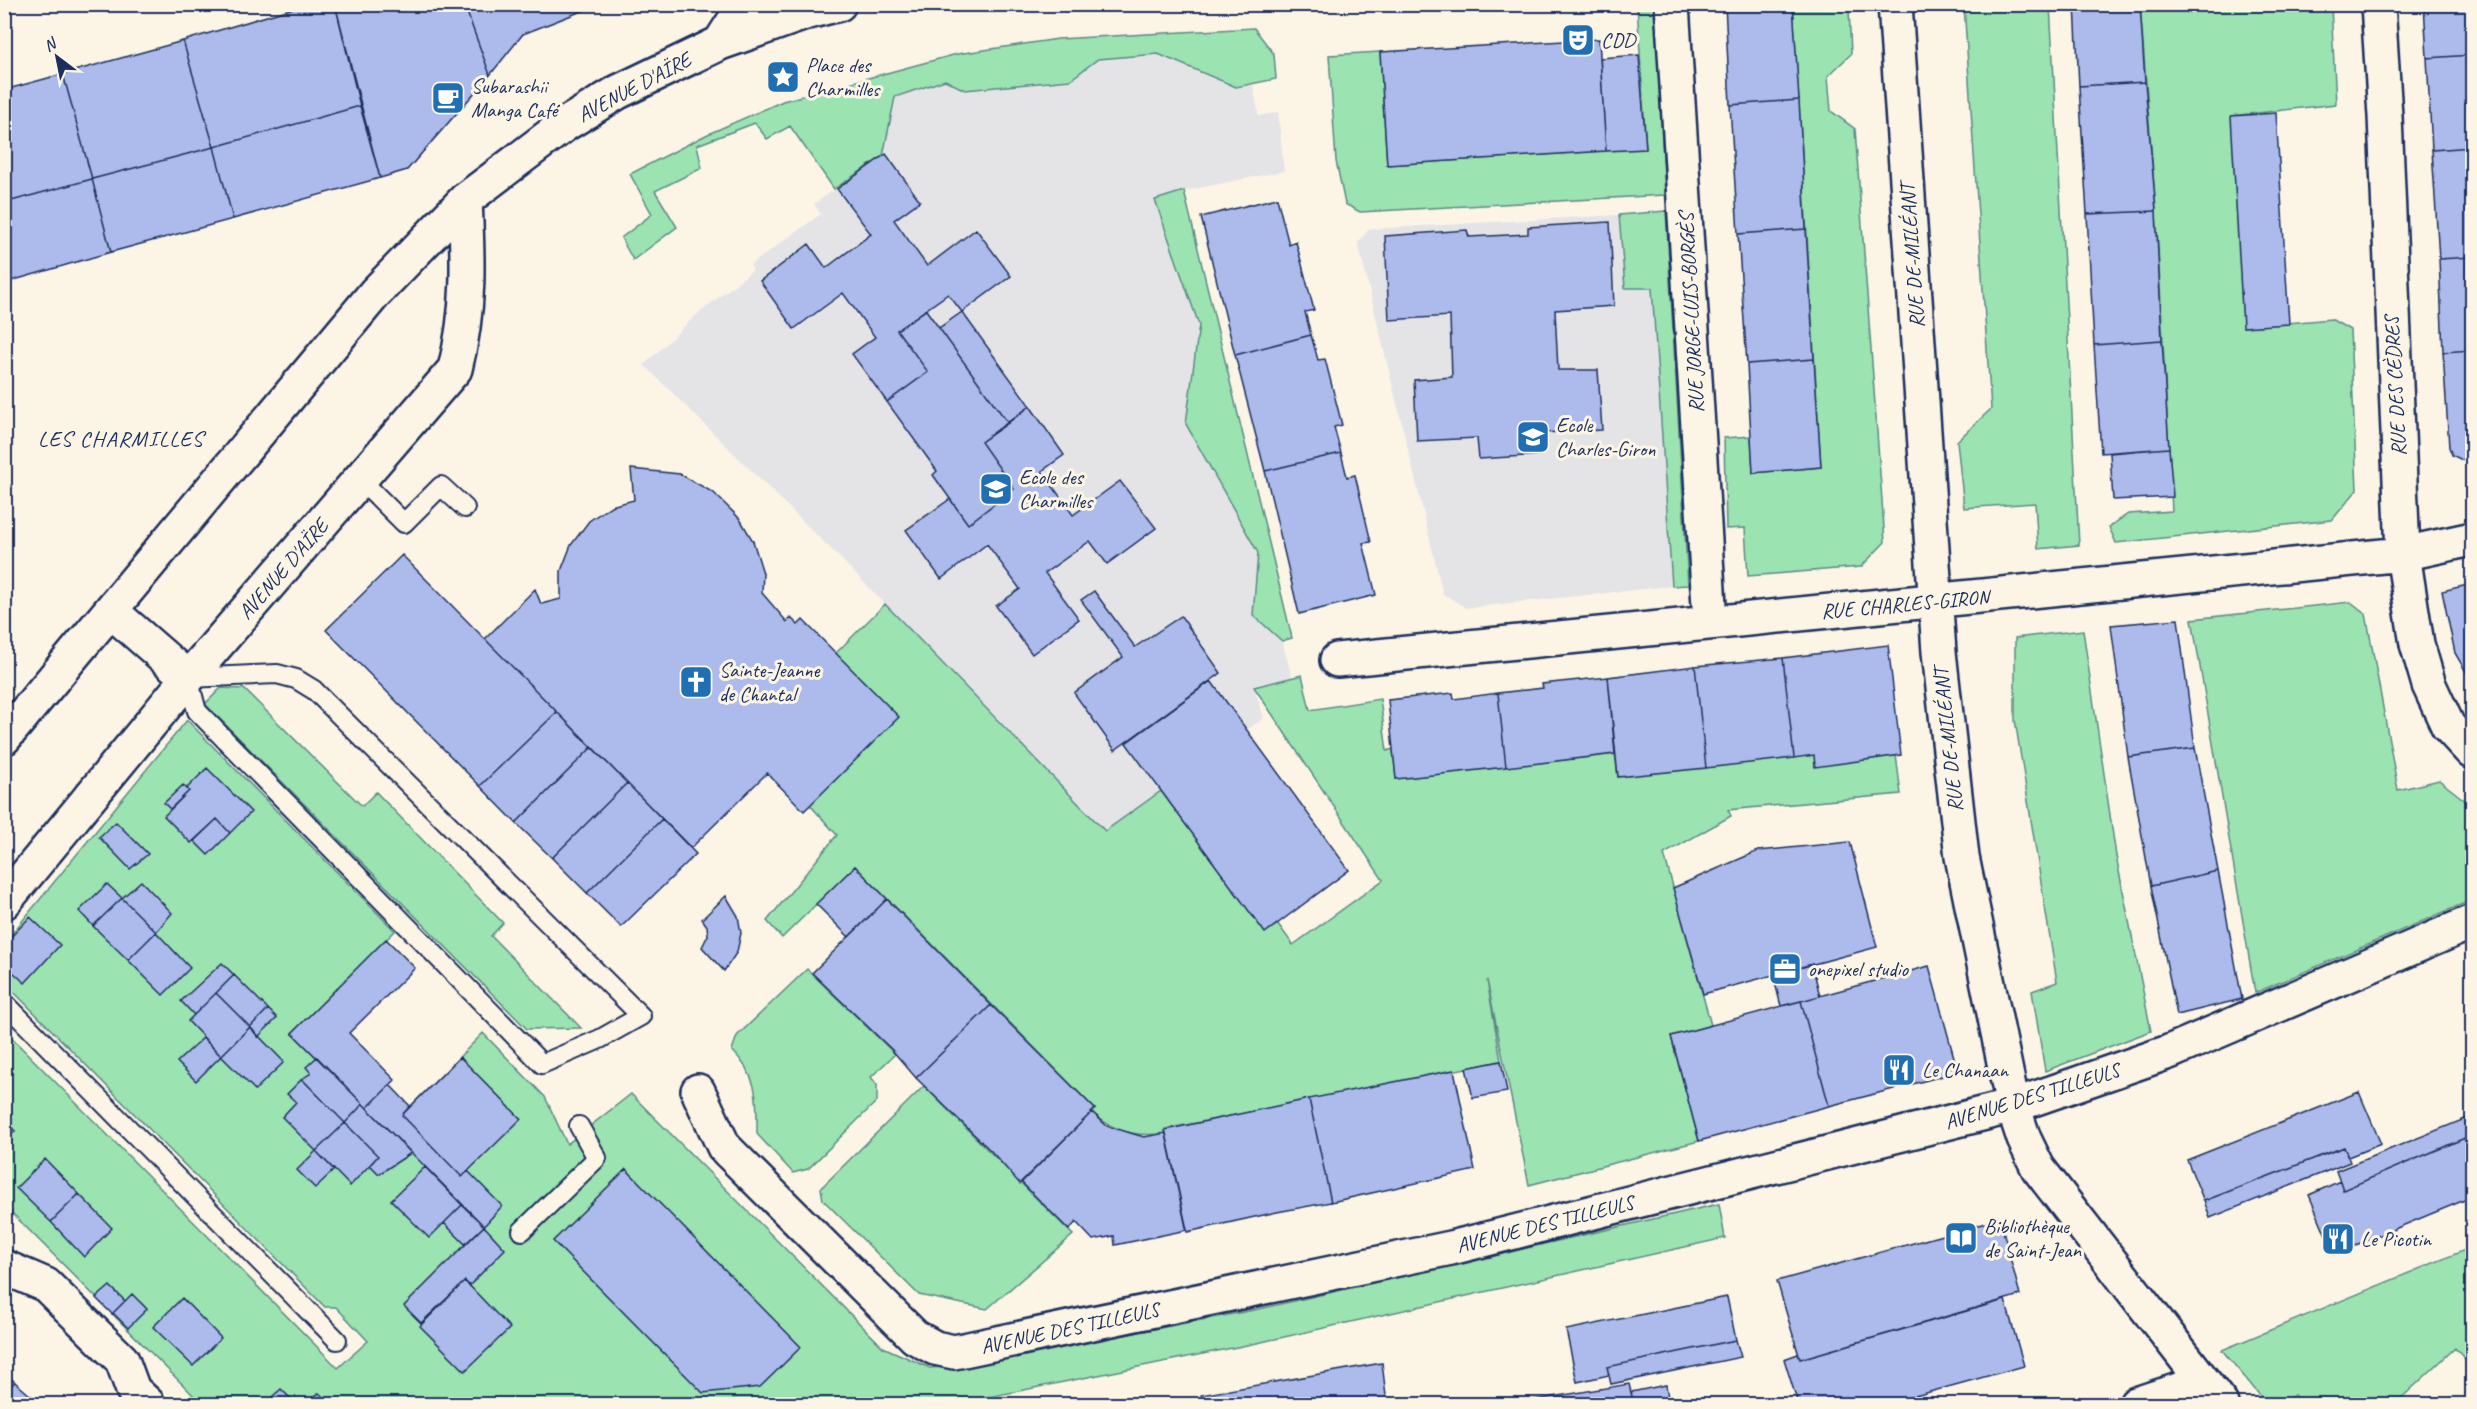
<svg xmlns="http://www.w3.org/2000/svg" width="2477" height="1409" font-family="Caveat,sans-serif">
<rect width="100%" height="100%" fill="#fcf5e5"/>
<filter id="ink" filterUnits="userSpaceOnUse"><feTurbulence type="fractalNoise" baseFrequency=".0167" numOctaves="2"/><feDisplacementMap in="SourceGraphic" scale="12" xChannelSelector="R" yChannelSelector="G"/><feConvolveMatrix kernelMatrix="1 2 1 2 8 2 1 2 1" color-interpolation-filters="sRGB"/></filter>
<g filter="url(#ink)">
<path fill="#e4e4e7" d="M1158,54L1235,87L1253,85L1259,116L1278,112L1284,171L1184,191L1155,200L1199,325L1186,424L1258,554L1253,615L1282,641L1292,677L1254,687L1264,718L1105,831L840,558L644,365L694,317L753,270L750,265L821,214L814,204L882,156L895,97L945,80L965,90L1070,80L1098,59Z
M1619,215L1625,288L1652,287L1672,586L1466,608L1443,594L1358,243L1369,229Z"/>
<path fill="#9be3b0" stroke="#5b8987" stroke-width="1.5" d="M1637,5H1655L1665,195L1360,212L1345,204L1336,161L1329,55L1380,52L1387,165L1646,148Z
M1793,5H1843L1849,9L1851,54L1828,76L1831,111L1855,129L1885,542L1861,567L1748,576L1745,528L1726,529L1724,438L1751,436L1753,473L1821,467Z
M1964,5H2050L2079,545L2038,549L2035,503L1964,508L1957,441L1991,409Z
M2140,5H2331L2336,104L2232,116L2244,327L2331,319L2350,330L2357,490L2332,520L2116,543L2109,527L2128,514L2172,511L2156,211Z
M1254,28L1274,54L1276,79L1236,87L1158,54L1098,59L1070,80L965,90L945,80L895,97L883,156L834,189L790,126L767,139L755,123L697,145L702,168L655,191L677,227L633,260L621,238L652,214L630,174L706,135L783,101L957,54L1058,39Z
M1184,191L1292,638L1282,641L1253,615L1258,553L1186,424L1199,325L1155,200Z
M1666,211L1688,585L1672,586L1652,288H1625L1619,215Z
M2351,602L2366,614L2398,790L2439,780L2472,806V900L2255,993L2192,619Z
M885,604L1105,831L1161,791L1265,932L1278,924L1293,945L1383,880L1254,687L1302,675L1310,710L1380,699L1387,751L1393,749L1396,779L1615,754L1618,777L1814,755H1896L1901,794L1728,810L1731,816L1664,854L1711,1025L1671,1036L1699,1141L1529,1185L1487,980L1501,1061L1165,1129L1166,1133C1137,1138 1113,1132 1092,1112L1095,1109L855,866L782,938L767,921L837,835L810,805L836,653Z
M2083,630L2116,856L2151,1031L2045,1071L2032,991L2057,982L2015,720V638Z
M221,688L244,689L362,806L376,792L503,923L491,936L581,1028L527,1029L205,704Z
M187,720L395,931L292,1033L388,1129L483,1033L545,1097L567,1144L631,1094L883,1347L930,1368L965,1365L1259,1309L1719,1204L1725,1238L1257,1343L954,1404H202L5,1206L4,1030L338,1368L368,1341L336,1307H325L5,983V942Z
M807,969L895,1054L871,1077L877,1085V1101L808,1169L793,1173L757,1134C757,1098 759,1078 732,1050L737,1036Z
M924,1086L1073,1235L987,1309L919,1295L823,1200L821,1188Z
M2472,1247V1367L2455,1348L2395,1404H2303L2294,1395L2281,1404H2267L2222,1350Z"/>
<path fill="#acbbeb" stroke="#1b2f5e" stroke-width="1.5" d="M307,4H335L360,106L214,147L183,41Z
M335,4H464L490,75L407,170L380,178Z
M464,4H600L523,34L490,75Z
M1725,4H1793L1799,100L1730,105Z
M2075,4H2140L2145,82L2079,86Z
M2424,4H2472V55L2427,58Z
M1599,39L1606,151L1387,165L1380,52Z
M183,41L214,147L92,179L63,74Z
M1639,55L1646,149L1606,151L1600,58Z
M2472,55V147L2432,150L2427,58Z
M63,74L92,179L4,203V90Z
M2145,82L2156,211L2087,214L2079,86Z
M1799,100L1806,229L1738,234L1730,105Z
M360,106L380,178L233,219L214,147Z
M2276,113L2289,324L2243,327L2231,116Z
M214,147L233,219L111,252L92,179Z
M2472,147V257L2439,259L2432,150Z
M886,154L920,201L894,220L927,266L976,229L1011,276L962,312L948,294L897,330L928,372L887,402L852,354L875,337L843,293L794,329L760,281L809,244L826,268L871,234L837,189Z
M92,179L111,252L4,283V203Z
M1277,198L1289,245L1296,242L1314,310L1305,312L1311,335L1235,355L1201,217Z
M2156,211L2162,340L2094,345L2087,214Z
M1610,222L1614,306L1555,310L1558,370H1598L1602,430L1541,433L1540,455L1479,459L1477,438L1417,441L1414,380L1452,377L1450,316L1389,320L1385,236L1467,230L1469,237L1528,234V227Z
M1806,229L1814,359L1747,364L1738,234Z
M2472,257V350L2443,352L2439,259Z
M926,310L1008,423L981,442L1014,489L968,524L933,475L937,471L887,402L928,372L897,330Z
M962,312L1030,406L1008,423L939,328Z
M1311,335L1318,360L1325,359L1342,425L1334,427L1341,453L1265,471L1235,355Z
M2162,340L2169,448L2101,453L2094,345Z
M2472,350V461L2466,462L2452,455L2449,447L2443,352Z
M1814,359L1821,467L1753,473L1747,364Z
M1030,406L1064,455L1042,471L1073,515L1120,481L1156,528L1107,564L1090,541L1045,573L1079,619L1032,654L996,606L1020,589L987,544L941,579L906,530L950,499L968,524L1014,489L981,442Z
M2169,448L2173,497L2113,500L2110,453Z
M1341,453L1347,477L1355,475L1371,542L1363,543L1376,595L1299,614L1265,471Z
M631,469L680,474L714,493L740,519L753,541L763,573L762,593L787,622L791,618L798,625L803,620L899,717L804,811L767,773L691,848L485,639L535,589L541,604L561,599V571L571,545L589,521L611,506L634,500Z
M402,555L557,712L480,786L326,630Z
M2472,584V682L2455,653L2442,591Z
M1094,591L1135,647L1181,616L1221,673L1115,750L1074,693L1123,657L1081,600Z
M2178,619L2195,748L2128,757L2111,625Z
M1888,645L1901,755L1815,767L1814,755L1794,758L1783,658Z
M1783,658L1794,758L1706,768L1695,666Z
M1695,666L1706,768L1618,777L1608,677Z
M1608,677L1615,754L1506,767L1498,693L1543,688L1542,684Z
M1211,681L1349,870L1265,933L1126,743Z
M1453,693L1454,699L1498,693L1506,767L1396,779L1388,700Z
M557,712L592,747L516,823L480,786Z
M592,747L627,783L552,858L516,823Z
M2195,748L2218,871L2151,886L2128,757Z
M207,768L251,812L230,833L217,819L191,843L164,816L189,791L187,788Z
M627,783L662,819L587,893L552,858Z
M183,785L189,791L170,809L164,803Z
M217,819L230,833L208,855L194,841Z
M662,819L696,854L621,927L587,893Z
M116,822L148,854L130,869L99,837Z
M1850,842L1877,947L1703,994L1673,888L1758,851Z
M855,866L887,899L849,937L816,904Z
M2218,871L2242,999L2177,1015L2151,886Z
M141,881L172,913L156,932L122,898Z
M107,884L122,898L93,926L79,911Z
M726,896L738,916L741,933L737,952L724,971L702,947L708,935L707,926L702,919Z
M122,898L156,932L128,960L93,926Z
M887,899L991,1005L916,1078L892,1050L812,973Z
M30,917L60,945L25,983L4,964V944Z
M156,932L190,968L163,995L128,960Z
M386,939L415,968L349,1033L395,1080L367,1108L292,1033Z
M222,963L234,975L194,1015L181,1001Z
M1812,964L1820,996L1781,1006L1773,975Z
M1929,966L1958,1072L1829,1106L1801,1001Z
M234,975L268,1009L250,1027L216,993Z
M216,993L250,1027L221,1056L188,1021Z
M1801,1001L1829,1106L1699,1141L1671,1036Z
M991,1005L1095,1109L1020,1184L991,1151L916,1078Z
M268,1009L277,1018L258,1037L250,1027Z
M250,1027L284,1062L255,1090L221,1056Z
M203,1038L221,1056L196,1081L177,1062Z
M317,1057L363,1104L345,1123L302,1079L311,1073L306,1067Z
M460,1057L521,1119L462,1177L402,1115Z
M1501,1061L1507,1092L1473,1098L1466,1068Z
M1454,1070L1475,1170L1331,1202L1309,1099Z
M302,1079L345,1123L316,1151L282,1117L296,1102L287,1094Z
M390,1085L410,1106L402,1115L462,1177L468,1171L502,1206L484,1226L367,1108Z
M2359,1092L2381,1144L2348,1157L2344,1147L2204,1201L2187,1160Z
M1309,1099L1331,1202L1277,1212L1187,1232L1165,1130Z
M363,1104L411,1153L379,1174L370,1165L378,1156L345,1123Z
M1092,1112L1107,1126L1144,1137L1166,1133L1187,1230L1115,1245L1114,1236L1093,1240L1076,1222L1069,1230L1021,1182Z
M2472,1116V1135L2343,1190L2336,1171Z
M4,1120L15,1131L4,1143Z
M345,1123L378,1156L350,1186L316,1151Z
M2472,1135V1197L2334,1254L2309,1195L2340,1181L2343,1190Z
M2344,1147L2350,1162L2210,1218L2204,1201Z
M316,1151L334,1170L315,1188L297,1170Z
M45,1159L79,1194L51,1222L16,1188Z
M425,1167L462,1205L429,1238L391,1200Z
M626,1169L801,1347L760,1387L703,1393L553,1241Z
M79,1194L112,1228L84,1257L51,1222Z
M462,1205L484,1226L465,1244L444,1223Z
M2000,1219L2020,1295L1800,1359L1777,1281Z
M484,1226L505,1249L469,1286L465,1281L421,1323L404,1306Z
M465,1281L510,1328L465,1371L420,1326Z
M110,1286L125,1301L112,1314L96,1298Z
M132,1294L147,1309L128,1328L113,1313Z
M1727,1297L1736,1340L1607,1367L1609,1375L1577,1382L1566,1330Z
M182,1298L221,1338L193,1366L153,1327Z
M2005,1300L2024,1366L1886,1404H1798L1784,1359L1798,1354L1800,1359Z
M1736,1340L1741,1357L1611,1384L1607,1367Z
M1382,1363L1387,1404H1203L1201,1395Z
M4,1372L15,1382L4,1392Z
M15,1382L32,1397L39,1404H4V1392Z
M1629,1384L1633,1401L1615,1404H1511Z
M1666,1385L1669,1404H1615L1633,1401L1631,1392Z
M281,1389L296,1404H264Z
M319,1393L331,1404H307Z"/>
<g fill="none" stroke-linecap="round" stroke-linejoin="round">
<defs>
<path id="lane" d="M360,479L404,523L441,486L465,508
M277,674L296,679L314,690L641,1016L600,1039L542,1064L197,711L188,678Z
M4,1002L337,1340
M522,1231L597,1158L579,1126"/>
<path id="street" d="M1672,4L1710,622
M1895,4L1939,652L1962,857L2013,1106L2024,1139L2038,1168L2221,1404
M2378,4L2385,116L2403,554L2417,644L2429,685L2448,726L2472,752
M111,611L188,678
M1337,660L2403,554L2472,539
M4,902L188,678L455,369C470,309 468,261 465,200
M698,1091L724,1147L915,1337L935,1348L954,1352L1451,1248L2013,1106L2169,1052L2472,922
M4,1267L46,1285L122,1360L133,1390L148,1404
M2136,1404L2203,1382"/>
<path id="secondary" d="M720,43L745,4
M4,738L375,293L465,200L564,125L618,92L720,43L808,12L839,4"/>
</defs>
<use href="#lane" stroke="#1b2f5e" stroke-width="22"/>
<use href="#street" stroke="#1b2f5e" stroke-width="38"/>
<use href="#secondary" stroke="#1b2f5e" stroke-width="38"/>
<use href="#lane" stroke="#fcf5e5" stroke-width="18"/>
<use href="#street" stroke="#fcf5e5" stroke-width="33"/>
<use href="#secondary" stroke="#fcf5e5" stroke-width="33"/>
</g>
</g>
<defs>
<symbol id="theatre-square" viewBox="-11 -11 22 22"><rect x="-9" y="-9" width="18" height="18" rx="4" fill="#1f6fb2" stroke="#fcf5e5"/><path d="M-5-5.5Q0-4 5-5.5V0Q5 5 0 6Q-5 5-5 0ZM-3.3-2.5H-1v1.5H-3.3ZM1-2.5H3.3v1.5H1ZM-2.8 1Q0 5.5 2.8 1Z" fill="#fff"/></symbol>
<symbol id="sight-square" viewBox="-11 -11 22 22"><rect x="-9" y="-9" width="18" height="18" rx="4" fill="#1f6fb2" stroke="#fcf5e5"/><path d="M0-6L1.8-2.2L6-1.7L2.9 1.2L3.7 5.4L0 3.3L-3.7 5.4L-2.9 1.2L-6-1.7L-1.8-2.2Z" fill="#fff"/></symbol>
<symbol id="cafe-square" viewBox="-11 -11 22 22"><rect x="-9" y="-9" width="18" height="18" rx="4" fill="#1f6fb2" stroke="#fcf5e5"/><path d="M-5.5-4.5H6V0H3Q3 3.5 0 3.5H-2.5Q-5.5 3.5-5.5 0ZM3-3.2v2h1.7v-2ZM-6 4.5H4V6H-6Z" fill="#fff"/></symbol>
<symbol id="school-square" viewBox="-11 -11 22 22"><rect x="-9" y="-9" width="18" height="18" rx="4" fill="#1f6fb2" stroke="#fcf5e5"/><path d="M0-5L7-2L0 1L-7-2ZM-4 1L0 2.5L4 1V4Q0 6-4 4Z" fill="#fff"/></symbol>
<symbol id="church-square" viewBox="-11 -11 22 22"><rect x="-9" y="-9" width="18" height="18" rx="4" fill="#1f6fb2" stroke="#fcf5e5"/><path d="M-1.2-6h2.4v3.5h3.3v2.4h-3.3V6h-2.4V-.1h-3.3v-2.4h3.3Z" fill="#fff"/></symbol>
<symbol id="office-square" viewBox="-11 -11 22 22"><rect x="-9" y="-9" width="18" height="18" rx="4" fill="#1f6fb2" stroke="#fcf5e5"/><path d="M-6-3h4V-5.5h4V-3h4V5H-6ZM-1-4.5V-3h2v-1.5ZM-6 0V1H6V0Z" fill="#fff"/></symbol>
<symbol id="restaurant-square" viewBox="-11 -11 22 22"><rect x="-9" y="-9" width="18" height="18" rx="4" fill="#1f6fb2" stroke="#fcf5e5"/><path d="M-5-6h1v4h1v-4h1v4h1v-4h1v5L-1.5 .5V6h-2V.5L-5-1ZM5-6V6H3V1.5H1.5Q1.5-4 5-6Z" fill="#fff"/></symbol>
<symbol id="library-square" viewBox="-11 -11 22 22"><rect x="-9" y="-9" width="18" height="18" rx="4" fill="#1f6fb2" stroke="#fcf5e5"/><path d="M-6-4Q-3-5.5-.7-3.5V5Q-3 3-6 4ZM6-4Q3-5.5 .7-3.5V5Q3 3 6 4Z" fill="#fff"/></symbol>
</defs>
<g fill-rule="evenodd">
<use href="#theatre-square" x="1559" y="21" width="38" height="38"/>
<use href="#sight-square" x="764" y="58" width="38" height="38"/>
<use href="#cafe-square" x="429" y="79" width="38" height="38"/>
<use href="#school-square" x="1514" y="418" width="38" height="38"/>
<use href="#school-square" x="977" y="470" width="38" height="38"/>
<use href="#church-square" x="677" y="663" width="38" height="38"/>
<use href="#office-square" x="1766" y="950" width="38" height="38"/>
<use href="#restaurant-square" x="1880" y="1051" width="38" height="38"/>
<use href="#library-square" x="1942" y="1219" width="38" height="38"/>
<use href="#restaurant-square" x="2319" y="1220" width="38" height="38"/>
</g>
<g text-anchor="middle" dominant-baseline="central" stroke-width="6" stroke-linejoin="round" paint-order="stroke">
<g font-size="21" fill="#1b2f5e" stroke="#fcf5e5" text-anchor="start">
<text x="1601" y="40">CDD</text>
<text x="806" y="65">Place des<tspan x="806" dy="24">Charmilles</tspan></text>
<text x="471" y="86">Subarashii<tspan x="471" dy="24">Manga Café</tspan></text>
<text x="1556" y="425">Ecole<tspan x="1556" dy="24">Charles-Giron</tspan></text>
<text x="1019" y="477">Ecole des<tspan x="1019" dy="24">Charmilles</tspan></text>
<text x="719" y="670">Sainte-Jeanne<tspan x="719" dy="24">de Chantal</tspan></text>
<text x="1808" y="969">onepixel studio</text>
<text x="1922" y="1070">Le Chanaan</text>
<text x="1984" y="1226">Bibliothèque<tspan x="1984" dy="24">de Saint-Jean</tspan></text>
<text x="2361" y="1239">Le Picotin</text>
</g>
<g font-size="21" fill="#1b2f5e" stroke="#fcf5e5">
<text transform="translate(634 87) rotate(-28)">AVENUE D'AÏRE</text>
<text transform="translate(1912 256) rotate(-94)">RUE DE-MILÉANT</text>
<text transform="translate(1691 313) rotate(-93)">RUE JORGE-LUIS-BORGÈS</text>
<text transform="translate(2395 386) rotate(-93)">RUE DES CÈDRES</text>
<text transform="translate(283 569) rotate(-49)">AVENUE D'AÏRE</text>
<text transform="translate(1905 604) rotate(-5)">RUE CHARLES-GIRON</text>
<text transform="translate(1948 740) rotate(-96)">RUE DE-MILÉANT</text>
<text transform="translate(2032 1096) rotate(-17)">AVENUE DES TILLEULS</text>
<text transform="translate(1545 1224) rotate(-14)">AVENUE DES TILLEULS</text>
<text transform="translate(1070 1328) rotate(-12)">AVENUE DES TILLEULS</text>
</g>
<g font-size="22" letter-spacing="1.5" fill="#1b2f5e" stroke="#fcf5e5">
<text x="121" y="439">LES CHARMILLES</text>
</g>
</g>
<rect width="2477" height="1409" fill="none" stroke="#fcf5e5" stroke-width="24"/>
<rect x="12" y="12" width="2453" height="1385" fill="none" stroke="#1b2f5e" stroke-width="2" filter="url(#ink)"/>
<g transform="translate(57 57) rotate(328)" stroke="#fcf5e5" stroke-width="4.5" paint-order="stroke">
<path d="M0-4.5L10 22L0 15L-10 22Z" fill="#1b2f5e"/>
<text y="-9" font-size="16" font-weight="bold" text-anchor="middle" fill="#1b2f5e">N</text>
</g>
</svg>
